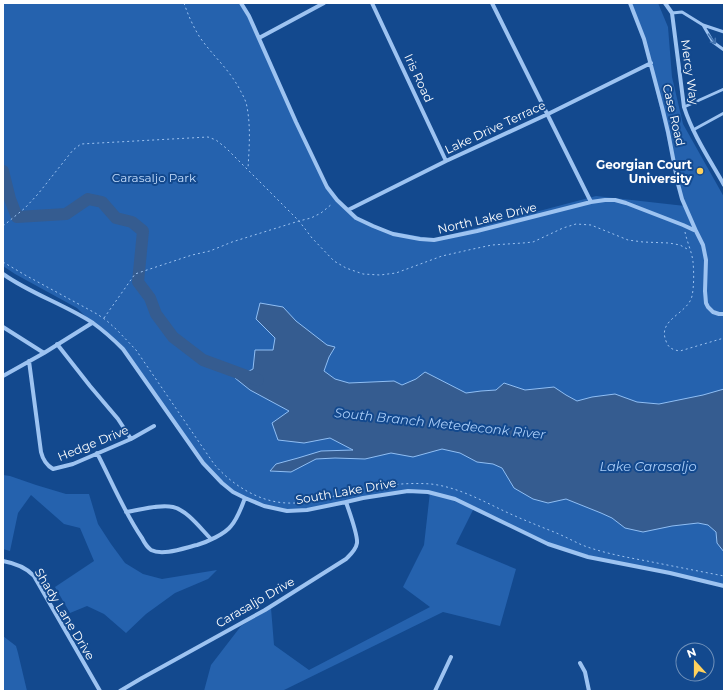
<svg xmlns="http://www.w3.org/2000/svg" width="727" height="694" font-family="Montserrat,sans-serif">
<rect width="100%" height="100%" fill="#13498e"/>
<path fill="#2562ae" d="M3,3H241L329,190L348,210L365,222L378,229L434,239L596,196L685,206L678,184L640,24L630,3H658L668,27L672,77L683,124L724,197V586L564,550L474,508L456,544L516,569L500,626L443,612L282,691H204L211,665L241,626L271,608L274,645L309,670L430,607L403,587L424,545L430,492L408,491L307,510L287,511L264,506L233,492L203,463L126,353L92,323L77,308L15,274L3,266Z
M3,475L10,476L36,485L66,494H89L98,524L111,544L125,563L143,574L162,579L217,570L208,579L175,593L146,614L126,633L104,614L87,606L70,613L55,587L94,561L80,528L64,524L31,495L18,513L10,551L3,549Z
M3,636L16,646L18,653L27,691H3Z"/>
<path fill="#355c90" stroke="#8fbef4" d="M260,303L283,307L296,321L327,345L335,347L329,357L324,371L335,379L349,383L394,381L402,385L416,379L425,372L466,393L481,391L496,390L504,383L525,390L554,387L566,395L577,401L592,397L615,394L637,402L659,404L703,395L724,389V552L717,543L716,532L708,525L698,523L672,526L643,532L625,528L612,518L601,513L566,499L548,503L533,499L514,488L502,468L493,464L477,462L460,453L442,449L413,457L391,453L365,459L335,458L316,459L291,472L270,471L276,464L298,458L321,451L353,450L330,438L304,443L278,440L272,423L289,411L250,390L235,378L253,369L255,350H273L275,338L256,319Z"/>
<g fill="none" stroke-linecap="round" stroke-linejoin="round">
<path stroke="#355c90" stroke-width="12" d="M3,171L10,199L17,217L66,214L88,199L102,202L116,218L132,222L143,231L138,282L150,298L156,314L173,337L203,360L258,380"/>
<path stroke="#9dc3f1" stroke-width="1" stroke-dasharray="2 3" stroke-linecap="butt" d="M184,3C188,15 193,26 199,36C211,54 228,68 239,88C242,94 246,100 247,107C251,128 249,149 248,169
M3,226L25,208L38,194L73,150L81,144L208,137L216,140L226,148L299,221L312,238L334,261L346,268L363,274L380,275L396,273L442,256L473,249L492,245L523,243L533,242L563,228L576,224L591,225L628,240L643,242L669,243L680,245L689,250
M685,232C687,242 692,252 693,262C694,272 694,287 692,296C688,314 657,319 666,341C668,348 673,350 680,351L724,338
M3,262L25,275L97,314L106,320L117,330L136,350L214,464C232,485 259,502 287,503C309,504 329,497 350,492C376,486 404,482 431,484C457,487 481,500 504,511C519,518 534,524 549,530C560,534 571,540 582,545C603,553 625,557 647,561C672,566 698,571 724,576
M104,318L135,274L192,255L210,251L232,242L299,221L311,218L321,213L332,204"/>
<path stroke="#9dc3f1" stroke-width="3" d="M672,13L682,12L703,25L724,32
M703,25L713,42L724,50
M684,107L724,89
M693,130L724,113"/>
<path stroke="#9dc3f1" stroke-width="4" d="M241,3L249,16L296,122L327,187L337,200L356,218L373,226L393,234L420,239L434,240L477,231L591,202L605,200H615L626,203L683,225L696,231L703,245L706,260L705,291L706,303L708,307L713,312L719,314H724
M372,3L446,161
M492,3L591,202
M630,3L644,39L663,111L668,132L678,184L682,199L696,231
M665,3L672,13L684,107C693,135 710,160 724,185
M259,38L324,3
M348,210L446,161L548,114L651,63
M3,274C31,294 64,304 93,323C104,331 114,340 123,349L203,463L222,483L233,492L245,498L264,506L287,511L307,510L346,502L363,498L408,491L428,492L455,499L548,544L588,557L670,573L724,586
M3,327L44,353
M57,344L90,386L118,419L131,439
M29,361L41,452C43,460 46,465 53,469L73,464L131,439L154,426
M3,376L44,353L92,323
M97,453C112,482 124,512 142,538C144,542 147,547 151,550C163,556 184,548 197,545C207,542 225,534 231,526C238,518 241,508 245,498
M126,512C140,510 159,504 173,507C187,510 201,529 211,539
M3,561C14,563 26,567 34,576L100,691
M580,663L585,672L589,691
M120,691L142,678L265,610L346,559C350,555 356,550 357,543C358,535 349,511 346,502
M435,691L451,657"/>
</g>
<defs><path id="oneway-shaft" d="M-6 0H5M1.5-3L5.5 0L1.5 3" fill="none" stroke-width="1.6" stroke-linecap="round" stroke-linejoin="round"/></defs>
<use stroke="#4374b1" href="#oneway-shaft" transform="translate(712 39) rotate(53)"/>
<circle fill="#ffd15d" stroke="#13498e" stroke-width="1.5" cx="700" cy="171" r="4"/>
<g text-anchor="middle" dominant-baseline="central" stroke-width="4" stroke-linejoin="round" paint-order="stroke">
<g font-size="12" fill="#fff" stroke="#13498e">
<text transform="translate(690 72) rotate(82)">Mercy Way</text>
<text transform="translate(419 78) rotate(65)">Iris Road</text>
<text transform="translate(674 115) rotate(77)">Case Road</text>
<text transform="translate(495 127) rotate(-25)">Lake Drive Terrace</text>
<text transform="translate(487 218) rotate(-13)">North Lake Drive</text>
<text transform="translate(93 443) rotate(-22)">Hedge Drive</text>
<text transform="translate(346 491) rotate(-10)">South Lake Drive</text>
<text transform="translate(255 602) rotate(-30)">Carasaljo Drive</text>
<text transform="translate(65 614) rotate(59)">Shady Lane Drive</text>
</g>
<g font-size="12" font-weight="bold" fill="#fff" stroke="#13498e" text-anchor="end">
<text x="692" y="164">Georgian Court<tspan x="692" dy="14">University</tspan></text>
</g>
<g font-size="12" fill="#c4ddfc" stroke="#13498e">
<text x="154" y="177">Carasaljo Park</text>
</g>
<g font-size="13" font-style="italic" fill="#a9cdf8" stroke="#13498e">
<text transform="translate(440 423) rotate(6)">South Branch Metedeconk River</text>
<text x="648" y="466">Lake Carasaljo</text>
</g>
</g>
<rect width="727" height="694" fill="none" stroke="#ffffff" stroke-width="8"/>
<g transform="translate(695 662) rotate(339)"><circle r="19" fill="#13498e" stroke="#7192bb"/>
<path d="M0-3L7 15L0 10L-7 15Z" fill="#ffd15d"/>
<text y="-6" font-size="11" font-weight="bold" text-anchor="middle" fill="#ffffff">N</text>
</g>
</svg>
